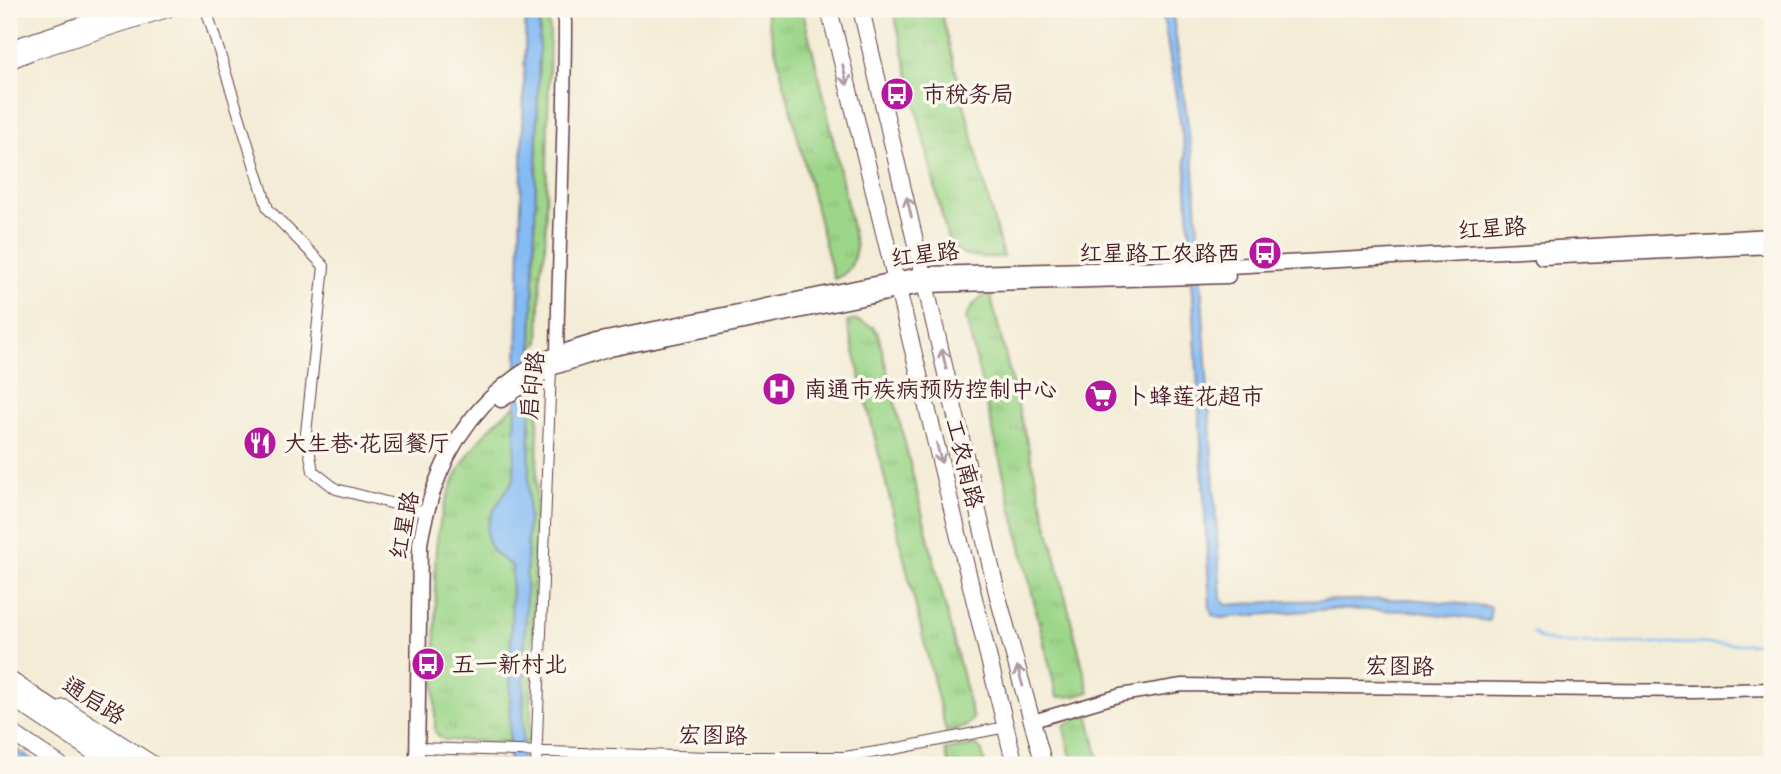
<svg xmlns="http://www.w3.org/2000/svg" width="1781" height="774" font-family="Itim,'LXGW WenKai TC',sans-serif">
<defs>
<pattern id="grass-tufts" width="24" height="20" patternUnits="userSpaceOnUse" patternTransform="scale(1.75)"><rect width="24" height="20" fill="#9cd689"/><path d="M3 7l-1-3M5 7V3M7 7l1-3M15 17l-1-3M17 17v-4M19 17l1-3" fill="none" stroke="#88b776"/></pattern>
</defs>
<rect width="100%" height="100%" fill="#fbf7ec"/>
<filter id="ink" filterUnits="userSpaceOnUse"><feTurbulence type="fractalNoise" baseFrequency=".0143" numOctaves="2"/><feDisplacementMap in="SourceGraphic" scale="14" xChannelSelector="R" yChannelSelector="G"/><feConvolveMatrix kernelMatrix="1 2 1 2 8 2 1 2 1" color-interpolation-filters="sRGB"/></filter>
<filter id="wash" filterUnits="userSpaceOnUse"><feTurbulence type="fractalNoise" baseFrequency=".00686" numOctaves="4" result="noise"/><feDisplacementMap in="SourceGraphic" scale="28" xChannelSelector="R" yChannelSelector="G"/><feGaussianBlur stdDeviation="1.57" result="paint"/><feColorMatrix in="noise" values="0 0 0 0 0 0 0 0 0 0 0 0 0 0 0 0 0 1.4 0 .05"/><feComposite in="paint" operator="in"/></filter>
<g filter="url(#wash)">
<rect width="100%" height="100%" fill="#f3ecd6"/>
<path fill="url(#grass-tufts)" stroke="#737a5a" stroke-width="2" d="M540,9H546L550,30L545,252L541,268L539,343L532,349Z
M765,9H802L824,96L856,247C853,265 850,273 834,279Z
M893,9H940L1003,257C978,257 961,262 947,237Z
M990,293L1089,692L1077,696L1057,697L966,318C970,306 979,298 990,293Z
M856,320L873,327L878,334L973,719L965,727L946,732L847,322Z
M539,390L530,739L526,743L445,740L439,737L435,731C435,694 435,656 436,619C436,589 433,557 439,528C451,467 486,421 539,390Z
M1088,713L1100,765H1073L1064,728L1067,723Z
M976,745L982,751L985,765H949L945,750Z
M445,759L530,763L531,765H441Z"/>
<path fill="#84bbf4" stroke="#676d90" stroke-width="2" d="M526,9H540L522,765H509L512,566C504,560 494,555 490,547C478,525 503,497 514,479Z
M1162,9H1172L1194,169L1221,598L1226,605L1289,601L1410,599L1491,607L1489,621L1411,611L1332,609L1220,618L1212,615L1210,607L1185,152Z
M9,745L40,765H9Z"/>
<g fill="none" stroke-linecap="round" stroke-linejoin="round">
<path stroke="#84bbf4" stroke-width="2.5" d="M1532,632L1540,639L1562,643L1772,644"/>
</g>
</g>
<g filter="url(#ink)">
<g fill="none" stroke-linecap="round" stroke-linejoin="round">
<defs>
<path id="minor" d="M206,9L268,209L324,266L306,433L313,471L336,489L425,512
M418,748L709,757H845L889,750L1006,727
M536,765L551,368"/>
<path id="tertiary" d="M554,362L557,354C559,243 565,132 565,21L561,9
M1033,721L1121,695L1182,685L1692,691L1772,689"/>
<path id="secondary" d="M1542,257L1772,246
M501,400L551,368L610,349L926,285L1228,276
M417,765L420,544C433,466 469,400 540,362C559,352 581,346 601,340L924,274L1212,267L1772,236"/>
<path id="primary" d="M829,9L1015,765
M861,9L998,597L1044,765
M9,49L130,9
M9,61L30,52L167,9
M64,708L154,765
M9,731L60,765"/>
<path id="trunk" d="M9,679L136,765
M9,696L113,765"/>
</defs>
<use href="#minor" stroke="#633e45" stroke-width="12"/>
<use href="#tertiary" stroke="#633e45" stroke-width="15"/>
<use href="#secondary" stroke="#633e45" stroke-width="17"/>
<use href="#primary" stroke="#633e45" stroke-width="18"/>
<use href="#trunk" stroke="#633e45" stroke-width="18"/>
<use href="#minor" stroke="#fff" stroke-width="10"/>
<use href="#tertiary" stroke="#fff" stroke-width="12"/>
<use href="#secondary" stroke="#fff" stroke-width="14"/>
<use href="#primary" stroke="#fff" stroke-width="16"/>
<use href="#trunk" stroke="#fff" stroke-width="16"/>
</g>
<defs><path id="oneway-shaft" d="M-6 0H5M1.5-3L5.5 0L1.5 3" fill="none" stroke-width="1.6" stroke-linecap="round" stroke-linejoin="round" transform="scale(1.75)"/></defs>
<g stroke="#ae9aa0">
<use href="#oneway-shaft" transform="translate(845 75) rotate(77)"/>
<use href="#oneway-shaft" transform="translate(909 207) rotate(-103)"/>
<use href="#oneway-shaft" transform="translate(944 359) rotate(-103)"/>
<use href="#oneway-shaft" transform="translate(939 453) rotate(76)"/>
<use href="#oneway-shaft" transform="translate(1020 676) rotate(-106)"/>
</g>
</g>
<defs>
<symbol id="bus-disc" viewBox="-11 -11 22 22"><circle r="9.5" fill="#b5179e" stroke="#fbf7ec"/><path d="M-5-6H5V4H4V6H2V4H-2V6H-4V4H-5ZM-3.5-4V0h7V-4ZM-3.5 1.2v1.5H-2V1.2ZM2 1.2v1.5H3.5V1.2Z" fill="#fff"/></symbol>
<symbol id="hospital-disc" viewBox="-11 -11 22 22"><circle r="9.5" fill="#b5179e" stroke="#fbf7ec"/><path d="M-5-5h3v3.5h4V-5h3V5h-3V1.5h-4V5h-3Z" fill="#fff"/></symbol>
<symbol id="supermarket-disc" viewBox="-11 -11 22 22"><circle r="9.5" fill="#b5179e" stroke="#fbf7ec"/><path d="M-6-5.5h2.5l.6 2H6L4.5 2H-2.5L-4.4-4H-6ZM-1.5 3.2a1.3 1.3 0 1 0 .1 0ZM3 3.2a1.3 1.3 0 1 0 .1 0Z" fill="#fff"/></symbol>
<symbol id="restaurant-disc" viewBox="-11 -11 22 22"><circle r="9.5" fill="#b5179e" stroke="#fbf7ec"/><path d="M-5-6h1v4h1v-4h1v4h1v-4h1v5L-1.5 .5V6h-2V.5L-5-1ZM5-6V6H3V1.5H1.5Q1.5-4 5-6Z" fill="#fff"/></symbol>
</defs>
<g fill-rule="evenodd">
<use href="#bus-disc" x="878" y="75" width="38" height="38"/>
<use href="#bus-disc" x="1246" y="234" width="38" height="38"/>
<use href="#hospital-disc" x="760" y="370" width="38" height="38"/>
<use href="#supermarket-disc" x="1082" y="377" width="38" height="38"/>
<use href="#restaurant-disc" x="241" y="424" width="38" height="38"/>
<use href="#bus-disc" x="409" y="645" width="38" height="38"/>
</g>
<g text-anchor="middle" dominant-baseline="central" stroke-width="7" stroke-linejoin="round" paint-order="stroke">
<g font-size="23" fill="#4a1f2b" stroke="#fbf7ec" text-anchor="start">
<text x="922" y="94">市税务局</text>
<text x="1240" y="253" text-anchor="end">红星路工农路西</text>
<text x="804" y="389">南通市疾病预防控制中心</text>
<text x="1126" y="396">卜蜂莲花超市</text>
<text x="284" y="443">大生巷·花园餐厅</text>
<text x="452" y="664">五一新村北</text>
</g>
<g font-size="23" fill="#4a1f2b" stroke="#fbf7ec">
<text transform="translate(1492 228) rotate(-4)">红星路</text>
<text transform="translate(925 254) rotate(-7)">红星路</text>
<text transform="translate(532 385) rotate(-84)">启印路</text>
<text transform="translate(965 463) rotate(76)">工农南路</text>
<text transform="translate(404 525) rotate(-79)">红星路</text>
<text transform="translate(1400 666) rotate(1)">宏图路</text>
<text transform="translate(94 700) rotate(32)">通启路</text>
<text transform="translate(713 735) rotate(1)">宏图路</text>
</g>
</g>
<rect width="1781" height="774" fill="none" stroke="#fbf7ec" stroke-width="35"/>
</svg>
